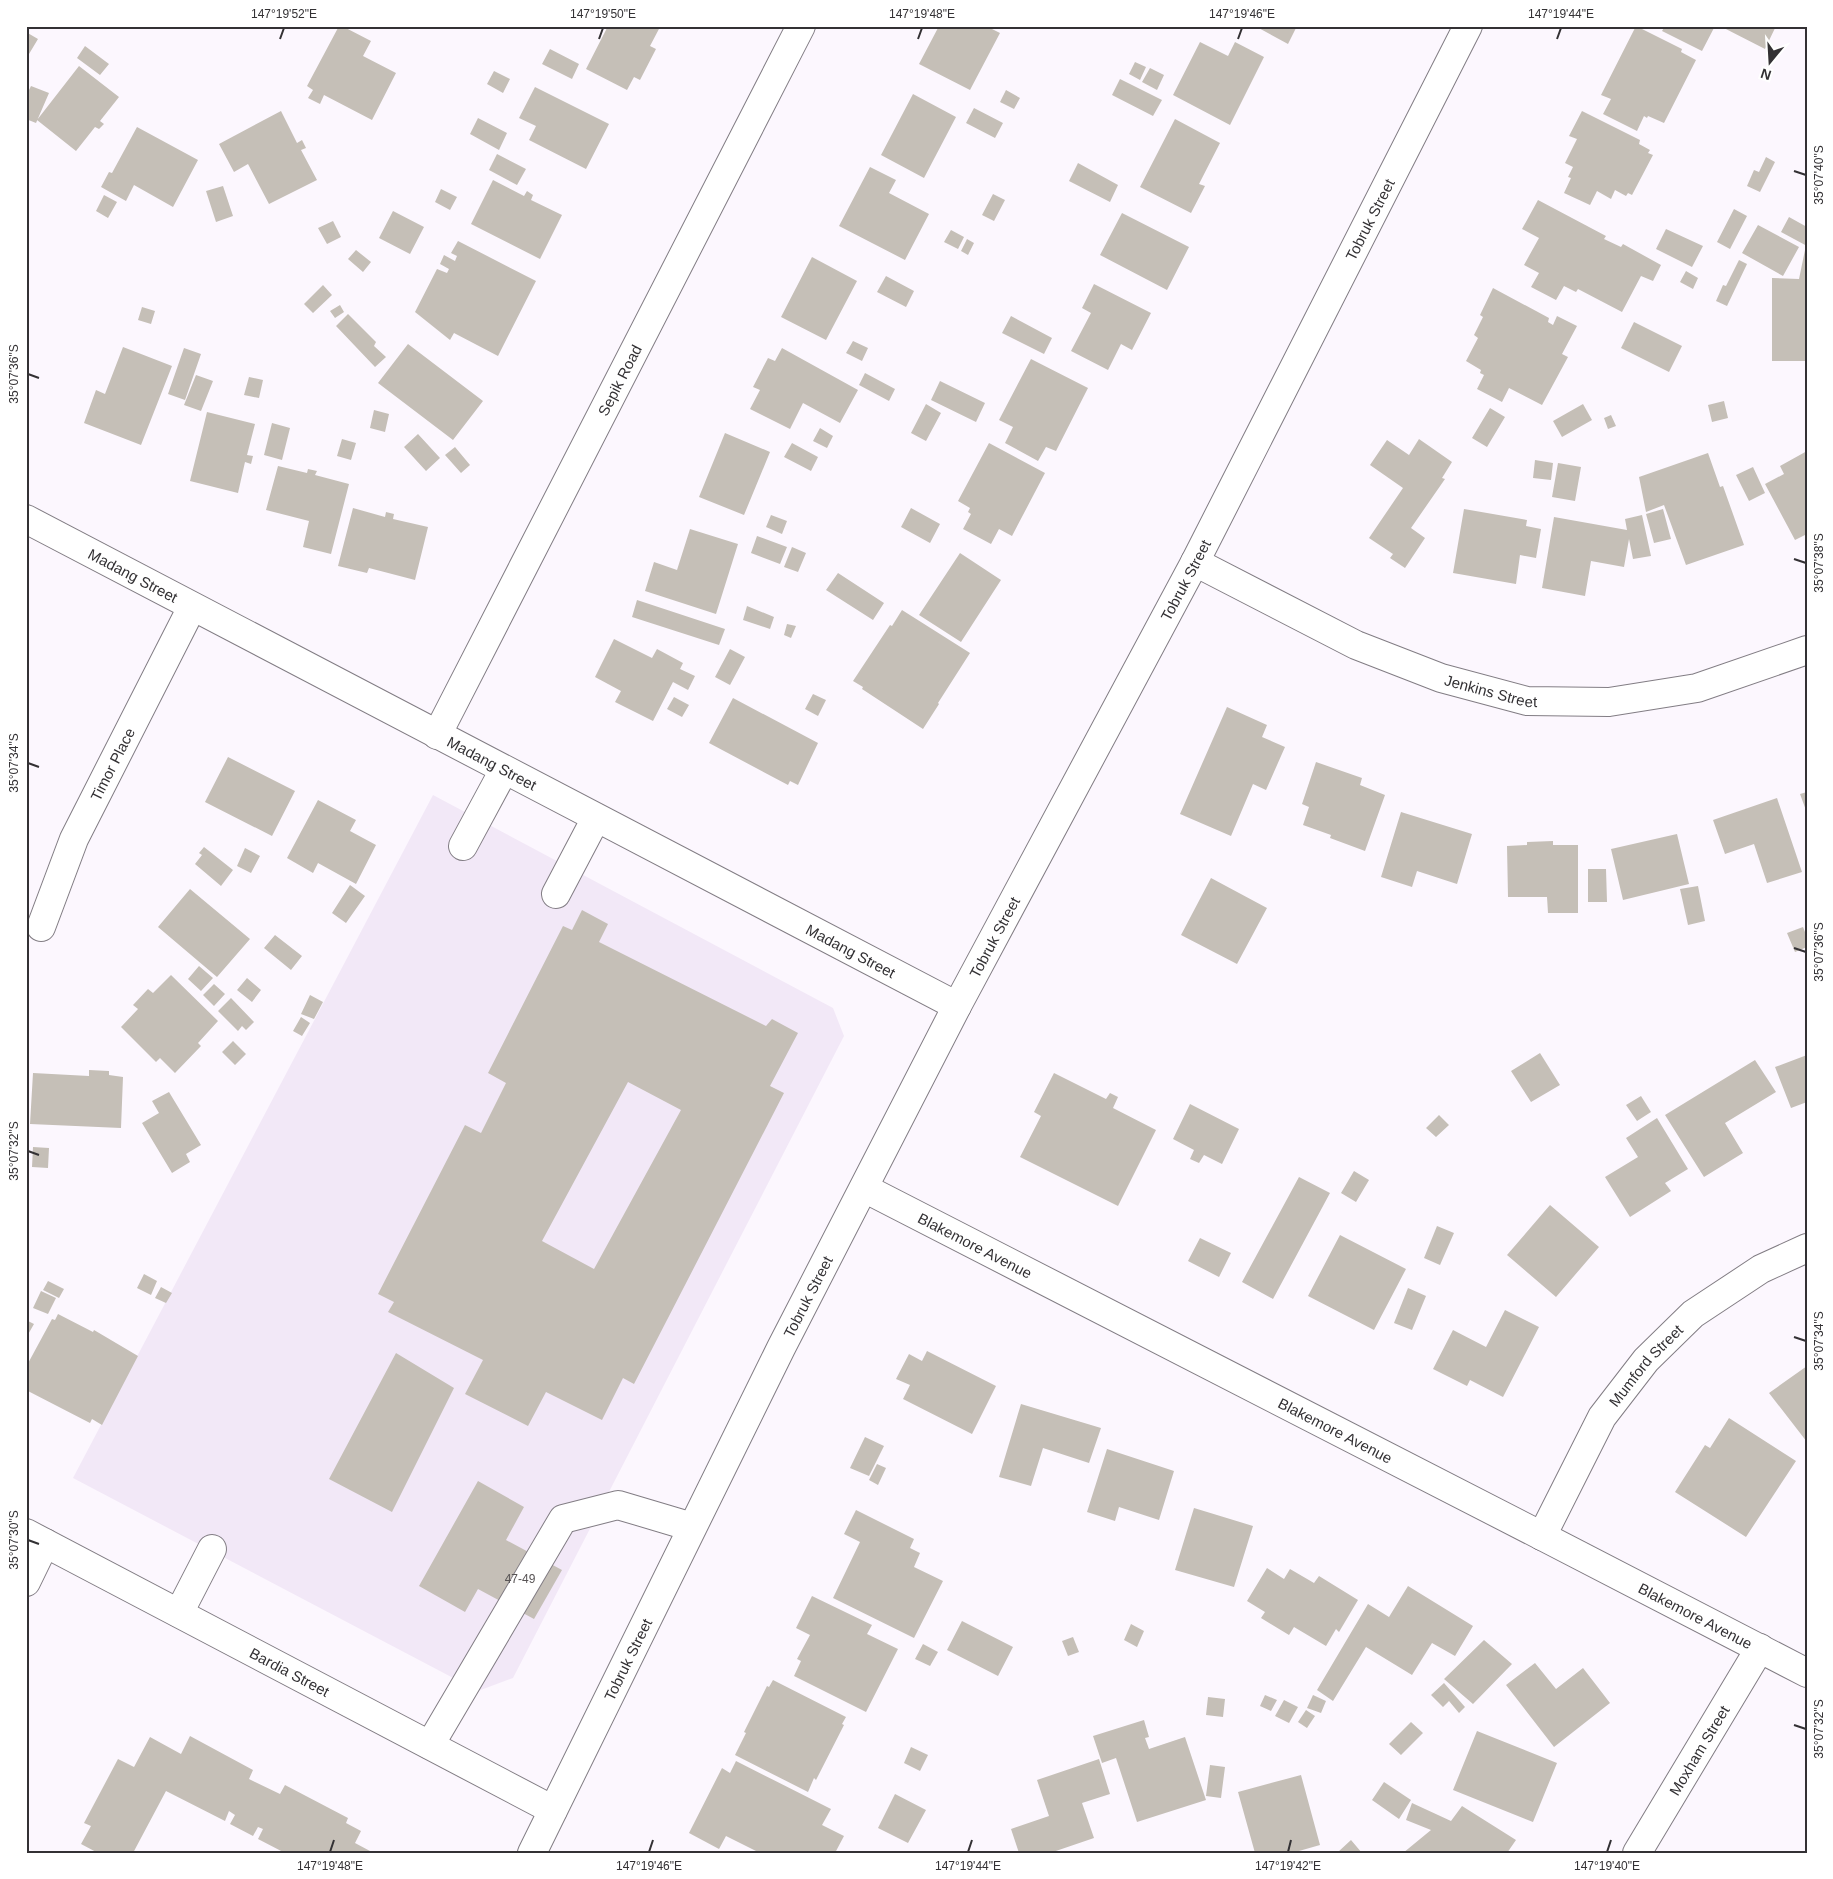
<svg xmlns="http://www.w3.org/2000/svg" width="1833" height="1879" font-family="Arial,sans-serif">
<rect width="100%" height="100%" fill="#fcf7fe"/>
<path fill="#f2e8f7" d="M433,795L833,1008L844,1036L513,1678L478,1691L73,1478Z"/>
<path fill="#c5bfb7" fill-rule="evenodd" d="M339,26H342L371,41L363,56L396,73L372,120L324,95L320,104L308,98L313,90L307,86Z
M608,26L660,27L650,46L656,49L640,80L634,77L627,90L586,69Z
M939,26H986L1000,33L970,90L919,64Z
M1255,26H1297L1288,44Z
M1636,26L1682,49L1681,52L1696,60L1664,123L1648,116L1647,118L1644,116L1637,131L1603,114L1611,99L1601,95Z
M1665,26H1715L1702,51L1662,31Z
M1720,26H1776L1765,49Z
M26,32L38,39L26,59Z
M1200,42L1228,56L1235,42L1264,57L1230,125L1173,95Z
M85,46L109,64L100,75L77,58Z
M550,49L579,64L572,79L542,64Z
M1135,62L1146,67L1140,80L1129,74Z
M79,66L119,97L100,121L104,124L99,129L95,127L76,151L37,120Z
M1150,68L1164,75L1157,90L1142,82Z
M494,71L510,79L503,93L487,84Z
M1120,79L1162,100L1153,116L1112,95Z
M31,86L49,93L36,123L26,119V96Z
M535,87L609,124L586,169L529,140L536,126L519,118Z
M1006,90L1020,98L1014,109L1000,102Z
M913,94L956,117L924,178L881,155Z
M974,108L1003,123L995,138L966,123Z
M281,111L297,143L302,140L306,148L301,150L317,180L269,204L248,164L234,172L219,144Z
M1582,111L1640,140L1639,144L1650,150L1648,153L1653,155L1632,195L1628,193L1626,196L1615,190L1611,199L1597,191L1590,205L1564,193L1571,178L1568,177L1573,167L1565,163L1577,139L1569,136Z
M478,118L507,133L499,150L470,134Z
M1175,119L1220,143L1199,184L1205,186L1191,213L1140,187Z
M137,127L198,160L173,207L134,185L126,201L101,187L109,172L112,173Z
M497,154L526,169L517,185L489,170Z
M1766,157L1775,162L1760,192L1747,186L1754,170L1759,172Z
M1078,163L1118,185L1110,202L1069,181Z
M870,167L896,180L889,193L929,214L905,260L839,226Z
M493,180L524,196L527,191L533,195L531,200L562,215L540,259L471,224Z
M223,186L233,216L216,222L206,191Z
M441,189L457,197L450,210L435,202Z
M993,194L1005,200L994,221L982,215Z
M104,195L117,202L108,218L96,211Z
M1538,200L1606,236L1604,239L1621,247L1623,244L1661,265L1653,281L1641,276L1622,312L1578,289L1576,292L1564,286L1556,300L1531,287L1539,273L1524,265L1539,238L1522,229Z
M1734,209L1747,216L1730,249L1717,242Z
M393,211L424,227L410,254L379,238Z
M1122,213L1189,247L1167,290L1100,255Z
M1789,217L1807,227V246L1781,232Z
M333,221L341,237L327,244L318,228Z
M1758,225L1799,247L1783,276L1742,253Z
M1666,229L1703,246L1692,267L1656,249Z
M951,230L964,237L958,249L944,242Z
M967,239L974,243L968,255L961,251Z
M458,241L536,281L498,356L454,333L450,340L415,312L437,269L447,273L449,269L440,264L444,255L455,261L457,256L451,253Z
M356,250L371,262L363,272L348,259Z
M1805,250L1807,252V361H1772V278L1799,279Z
M812,257L857,281L826,340L781,317Z
M1739,260L1747,264L1727,306L1716,301L1723,285L1726,286Z
M1686,271L1698,278L1693,289L1680,282Z
M886,276L914,291L906,307L877,292Z
M1094,284L1151,313L1132,350L1121,344L1108,370L1071,351L1091,313L1082,308Z
M323,285L332,295L313,313L304,304Z
M1493,288L1549,318L1548,322L1553,325L1557,316L1577,326L1562,354L1568,357L1542,405L1509,388L1502,402L1477,389L1484,375L1480,373L1481,370L1466,361L1478,338L1474,335L1483,317L1480,315Z
M340,305L344,312L335,318L330,311Z
M142,307L155,311L151,324L138,320Z
M348,314L376,342L374,346L386,357L375,367L336,326Z
M1011,316L1052,338L1044,354L1002,333Z
M1634,322L1682,346L1669,372L1621,348Z
M853,341L868,348L862,361L846,353Z
M408,344L483,401L453,440L378,383Z
M123,347L172,366L141,445L84,423L96,390L105,394Z
M184,348L201,354L185,400L168,394Z
M782,348L858,390L840,423L803,403L790,429L750,409L760,390L753,387L768,358L775,361Z
M1031,359L1088,388L1056,451L1046,447L1038,461L1005,443L1013,427L999,420Z
M865,373L895,389L889,401L859,385Z
M196,375L213,381L201,411L184,405Z
M249,377L263,380L259,398L244,395Z
M940,381L985,403L976,422L931,400Z
M1724,401L1728,418L1712,422L1708,405Z
M926,404L941,413L926,441L911,433Z
M1583,404L1592,420L1562,437L1553,421Z
M1490,408L1505,417L1487,447L1472,438Z
M374,410L389,414L385,432L370,428Z
M207,412L255,424L247,455L253,456L251,464L245,462L238,493L190,481Z
M1611,415L1616,426L1608,429L1604,418Z
M272,423L290,428L282,460L264,455Z
M820,428L833,436L827,448L813,441Z
M725,433L770,452L744,515L699,497Z
M418,434L440,458L426,471L404,447Z
M342,439L356,443L351,460L337,456Z
M1419,439L1452,462L1442,478L1445,479L1411,528L1425,538L1405,568L1390,558L1393,554L1369,538L1403,488L1370,465L1387,440L1409,455Z
M792,443L818,457L811,471L784,457Z
M989,443L1045,473L1012,536L999,529L991,544L963,529L971,514L968,512L970,508L958,501Z
M455,447L470,465L461,473L445,455Z
M1807,451V534L1795,540L1765,484L1784,474L1780,466Z
M1708,453L1720,487L1723,486L1744,545L1686,565L1664,505L1646,512L1639,477Z
M1535,460L1553,463L1551,480L1533,478Z
M1558,463L1581,467L1575,501L1552,497Z
M278,466L307,473L308,469L317,471L315,475L349,484L331,554L303,547L309,521L266,510Z
M1753,467L1765,493L1749,501L1736,475Z
M353,508L385,517L386,512L394,514L393,519L428,527L415,580L369,568L367,573L338,566Z
M911,508L940,524L930,543L901,527Z
M1464,509L1527,520L1526,526L1541,529L1536,558L1520,555L1516,584L1453,573Z
M1663,509L1671,539L1654,543L1646,514Z
M771,515L787,521L782,534L766,527Z
M1642,515L1651,556L1633,559L1629,539L1624,567L1591,561L1585,596L1542,588L1554,517L1627,530L1625,519Z
M690,529L738,544L716,614L645,591L654,562L677,570Z
M757,536L787,547L780,564L751,553Z
M792,547L806,553L798,572L784,567Z
M960,553L1001,580L961,642L919,615Z
M838,573L884,603L873,620L826,590Z
M637,600L725,629L719,645L632,617Z
M747,606L774,617L770,629L743,620Z
M902,610L970,653L938,703L939,704L923,729L862,689L863,687L853,681L890,625L892,626Z
M787,624L796,626L791,638L784,635Z
M614,639L652,658L657,649L683,663L680,669L695,676L688,690L673,682L653,721L615,702L621,691L595,677Z
M730,649L745,657L730,685L715,677Z
M813,694L826,700L818,716L805,709Z
M674,697L689,705L682,717L667,709Z
M733,698L818,743L798,785L790,781L788,785L709,743Z
M1227,707L1267,725L1262,737L1285,747L1266,790L1253,784L1231,836L1180,814Z
M228,757L295,791L272,836L205,802Z
M1316,762L1362,778L1360,785L1385,795L1365,851L1330,838L1331,835L1303,825L1309,807L1302,804Z
M1807,792V813L1800,794Z
M1777,798L1802,872L1767,883L1754,844L1725,854L1713,820Z
M318,800L356,820L350,831L376,845L356,884L318,863L313,873L287,858Z
M1401,812L1472,834L1457,884L1417,871L1412,887L1381,877Z
M1677,834L1689,884L1623,900L1611,849Z
M1553,841V845H1578V913H1548L1547,897H1508L1507,846L1527,845V842Z
M204,847L233,870L221,886L195,864L202,855L199,853Z
M245,848L260,856L251,873L237,866Z
M1588,869H1606L1607,902H1588Z
M1211,878L1267,908L1237,964L1181,935Z
M350,885L365,896L346,923L332,913Z
M1698,886L1705,921L1688,925L1680,889Z
M190,889L250,939L217,977L158,927Z
M582,910L608,924L599,942L766,1026L772,1019L798,1033L770,1086L784,1093L634,1384L623,1378L602,1420L546,1392L528,1426L465,1394L483,1360L388,1312L394,1302L378,1294L465,1125L481,1133L506,1083L488,1073L563,926L572,930ZM628,1082L681,1110L594,1269L542,1241Z
M1803,927L1807,937V947L1795,952L1787,933Z
M275,935L302,956L291,970L264,948Z
M199,966L213,978L201,991L188,979Z
M171,975L218,1021L198,1043L201,1046L175,1073L160,1058L156,1062L121,1027L138,1009L133,1005L148,989L153,993Z
M247,978L261,990L252,1002L237,990Z
M214,984L225,994L214,1006L203,995Z
M310,995L323,1002L314,1019L301,1014Z
M231,998L254,1022L246,1030L242,1026L238,1031L218,1011Z
M301,1017L310,1023L302,1036L293,1031Z
M233,1041L246,1054L235,1065L222,1052Z
M1540,1053L1560,1085L1531,1102L1511,1071Z
M1807,1055V1102L1791,1108L1775,1067Z
M1755,1060L1776,1092L1725,1123L1743,1153L1704,1177L1665,1115Z
M89,1070L109,1071V1075L123,1077L121,1128L30,1124L33,1073L89,1076Z
M1054,1073L1106,1099L1110,1093L1118,1097L1113,1108L1156,1130L1118,1206L1020,1157L1041,1116L1034,1112Z
M169,1092L201,1145L186,1154L190,1162L172,1173L142,1123L159,1113L152,1101Z
M1641,1096L1651,1112L1637,1121L1626,1105Z
M1190,1104L1239,1129L1222,1164L1204,1155L1199,1163L1190,1159L1194,1150L1173,1139Z
M1439,1115L1449,1125L1436,1137L1426,1128Z
M1657,1118L1688,1169L1665,1183L1671,1191L1630,1217L1605,1177L1638,1157L1626,1138Z
M33,1147L49,1148L48,1168L32,1167Z
M1354,1171L1369,1180L1356,1202L1341,1193Z
M1299,1177L1330,1193L1273,1299L1242,1282Z
M1550,1205L1599,1247L1556,1297L1507,1255Z
M1437,1226L1454,1233L1440,1265L1424,1258Z
M1340,1235L1406,1269L1374,1330L1308,1296Z
M1200,1238L1231,1253L1219,1277L1188,1261Z
M144,1274L157,1281L151,1295L137,1288Z
M48,1281L64,1289L59,1298L43,1290Z
M161,1287L172,1293L166,1303L155,1298Z
M1408,1288L1426,1296L1412,1330L1394,1323Z
M41,1291L56,1298L48,1314L33,1308Z
M1505,1310L1539,1327L1503,1397L1470,1380L1467,1386L1433,1369L1453,1330L1486,1347Z
M58,1314L93,1332L94,1330L138,1356L102,1425L92,1419L90,1423L26,1390V1367L52,1319L55,1320Z
M26,1320L34,1324L26,1338Z
M927,1351L996,1386L972,1434L903,1399L910,1385L896,1379L909,1354L922,1361Z
M396,1353L454,1388L392,1512L329,1479Z
M1807,1366V1442L1769,1393Z
M1021,1404L1101,1428L1089,1463L1043,1448L1031,1486L999,1477Z
M1729,1418L1796,1461L1746,1537L1675,1492L1705,1445L1710,1448Z
M865,1437L884,1446L869,1476L850,1468Z
M1107,1449L1174,1471L1159,1520L1119,1507L1115,1521L1087,1512Z
M877,1464L886,1468L878,1485L869,1480Z
M478,1481L524,1507L506,1540L562,1570L534,1619L478,1589L465,1612L419,1586Z
M1194,1508L1253,1526L1234,1587L1175,1570Z
M856,1510L914,1539L910,1548L920,1553L914,1567L943,1581L914,1638L833,1598L860,1542L844,1534Z
M1267,1568L1284,1579L1290,1569L1314,1583L1319,1576L1358,1600L1339,1632L1336,1629L1326,1646L1294,1627L1289,1635L1261,1618L1265,1612L1247,1601Z
M1408,1586L1473,1626L1455,1656L1432,1643L1412,1675L1366,1647L1333,1701L1317,1690L1368,1604L1389,1617Z
M812,1596L872,1625L867,1634L898,1649L866,1712L794,1676L801,1661L797,1659L810,1635L796,1628Z
M962,1621L1013,1647L998,1676L947,1650Z
M1131,1624L1144,1631L1137,1647L1124,1640Z
M1073,1637L1079,1652L1068,1656L1062,1641Z
M1484,1640L1512,1664L1473,1704L1444,1679Z
M923,1644L938,1652L930,1666L915,1659Z
M1535,1663L1556,1689L1583,1668L1610,1703L1554,1747L1506,1685Z
M773,1680L846,1717L842,1724L844,1725L816,1780L814,1778L808,1792L735,1755L746,1733L744,1732L767,1686L769,1687Z
M1444,1683L1465,1707L1459,1713L1449,1701L1443,1707L1431,1695Z
M1265,1695L1277,1700L1271,1711L1260,1706Z
M1313,1695L1326,1701L1321,1713L1307,1708Z
M1208,1697L1225,1699L1223,1717L1206,1715Z
M1284,1700L1298,1707L1289,1723L1275,1716Z
M1306,1710L1315,1716L1307,1728L1298,1722Z
M1144,1720L1149,1737L1145,1738L1149,1749L1185,1737L1206,1800L1137,1822L1116,1758L1102,1763L1093,1736Z
M1411,1722L1423,1733L1401,1755L1389,1744Z
M1477,1731L1557,1763L1533,1822L1453,1790Z
M190,1736L253,1770L249,1779L280,1794L285,1785L348,1818L346,1823L361,1831L355,1843L370,1851L369,1853H285L258,1839L263,1829L258,1827L253,1836L230,1824L235,1815L229,1811L225,1821L166,1791L133,1853H98L81,1844L91,1826L84,1823L118,1759L134,1767L150,1737L181,1754Z
M911,1747L928,1755L920,1771L904,1763Z
M1099,1759L1110,1794L1082,1803L1094,1838L1050,1853H1019L1011,1829L1049,1816L1037,1780Z
M736,1761L831,1809L822,1825L844,1836L835,1853H760L726,1836L719,1849L689,1833L722,1768L730,1773Z
M1210,1765L1225,1767L1221,1798L1206,1796Z
M1301,1775L1320,1845L1292,1853H1255L1238,1792Z
M1384,1782L1411,1800L1399,1819L1372,1800Z
M895,1794L926,1810L908,1843L878,1828Z
M1412,1803L1451,1821L1462,1806L1516,1840L1507,1853H1403L1431,1830L1406,1820Z
M1351,1840L1362,1853H1339L1338,1852Z"/>
<g fill="none" stroke-linecap="round" stroke-linejoin="round">
<defs>
<g id="minor">
<path id="s1" d="M26,519L957,1006"/>
<path id="s2" d="M1195,562L1356,645L1441,678L1527,701L1609,702L1697,688L1807,650"/>
<path id="s3" d="M437,735L801,26"/>
<path d="M463,846L504,770"/>
<path d="M556,894L596,818"/>
<path id="s4" d="M41,927L74,839L192,607"/>
<path id="s5" d="M864,1188L1542,1536L1807,1673"/>
<path id="s6" d="M26,1533L553,1810"/>
<path id="s7" d="M1542,1536L1602,1417L1646,1360L1693,1314L1761,1269L1807,1248"/>
<path d="M26,1582L45,1543"/>
<path d="M179,1613L212,1549"/>
<path d="M430,1745L563,1519L618,1505L692,1527"/>
<path id="s8" d="M532,1853L781,1348L957,1006L1195,562L1468,26"/>
<path id="s9" d="M1637,1853L1760,1648"/>
</g>
</defs>
<use href="#minor" stroke="#827d84" stroke-width="30"/>
<use href="#minor" stroke="#fff" stroke-width="28"/>
</g>
<path fill="none" stroke="#333134" stroke-width="2" d="M280,39L284,28M599,39L603,28M918,39L922,28M1238,39L1242,28M1557,39L1561,28M1794,171L1806,175M28,374L39,378M1794,559L1806,563M28,763L39,767M1794,948L1806,952M28,1151L39,1155M1794,1337L1806,1341M28,1540L39,1544M1794,1725L1806,1729M330,1852L334,1840M649,1852L653,1840M968,1852L972,1840M1288,1852L1291,1840M1607,1852L1611,1840"/>
<g text-anchor="middle" dominant-baseline="central" stroke-width="4.5" stroke-linejoin="round" paint-order="stroke">
<g font-size="12" fill="#585455">
<text x="520" y="1579">47-49</text>
</g>
<g font-size="15" fill="#333134" stroke="#fff">
<text stroke="none"><textPath href="#s8" startOffset="1836">Tobruk Street</textPath></text>
<text stroke="none"><textPath href="#s3" startOffset="399">Sepik Road</textPath></text>
<text stroke="none"><textPath href="#s1" startOffset="121">Madang Street</textPath></text>
<text stroke="none"><textPath href="#s8" startOffset="1431">Tobruk Street</textPath></text>
<text stroke="none"><textPath href="#s2" startOffset="324">Jenkins Street</textPath></text>
<text stroke="none"><textPath href="#s1" startOffset="526">Madang Street</textPath></text>
<text stroke="none"><textPath href="#s4" startOffset="178">Timor Place</textPath></text>
<text stroke="none"><textPath href="#s8" startOffset="1026">Tobruk Street</textPath></text>
<text stroke="none"><textPath href="#s1" startOffset="931">Madang Street</textPath></text>
<text stroke="none"><textPath href="#s5" startOffset="125">Blakemore Avenue</textPath></text>
<text stroke="none"><textPath href="#s8" startOffset="621">Tobruk Street</textPath></text>
<text stroke="none"><textPath href="#s7" startOffset="201">Mumford Street</textPath></text>
<text stroke="none"><textPath href="#s5" startOffset="530">Blakemore Avenue</textPath></text>
<text stroke="none"><textPath href="#s5" startOffset="935">Blakemore Avenue</textPath></text>
<text stroke="none"><textPath href="#s8" startOffset="216">Tobruk Street</textPath></text>
<text stroke="none"><textPath href="#s6" startOffset="298">Bardia Street</textPath></text>
<text stroke="none"><textPath href="#s9" startOffset="120">Moxham Street</textPath></text>
</g>
</g>
<rect width="1833" height="1879" fill="none" stroke="#ffffff" stroke-width="55"/>
<g transform="translate(1770 62) rotate(198)" stroke="#ffffff" stroke-width="4" paint-order="stroke">
<path d="M0-4L9 19L0 12L-9 19Z" fill="#333134"/>
<text y="-8" font-size="14" font-weight="bold" text-anchor="middle" fill="#333134">N</text>
</g>
<rect x="28" y="28" width="1778" height="1824" fill="none" stroke="#333134" stroke-width="2"/>
<g font-size="12" text-anchor="middle" fill="#333134">
<text x="284" y="18">147°19'52"E</text>
<text x="603" y="18">147°19'50"E</text>
<text x="922" y="18">147°19'48"E</text>
<text x="1242" y="18">147°19'46"E</text>
<text x="1561" y="18">147°19'44"E</text>
<text transform="translate(1819 175) rotate(-90)" y="4">35°07'40"S</text>
<text transform="translate(14 374) rotate(-90)" y="4">35°07'36"S</text>
<text transform="translate(1819 563) rotate(-90)" y="4">35°07'38"S</text>
<text transform="translate(14 763) rotate(-90)" y="4">35°07'34"S</text>
<text transform="translate(1819 952) rotate(-90)" y="4">35°07'36"S</text>
<text transform="translate(14 1151) rotate(-90)" y="4">35°07'32"S</text>
<text transform="translate(1819 1341) rotate(-90)" y="4">35°07'34"S</text>
<text transform="translate(14 1540) rotate(-90)" y="4">35°07'30"S</text>
<text transform="translate(1819 1729) rotate(-90)" y="4">35°07'32"S</text>
<text x="330" y="1870">147°19'48"E</text>
<text x="649" y="1870">147°19'46"E</text>
<text x="968" y="1870">147°19'44"E</text>
<text x="1288" y="1870">147°19'42"E</text>
<text x="1607" y="1870">147°19'40"E</text>
</g>
</svg>
